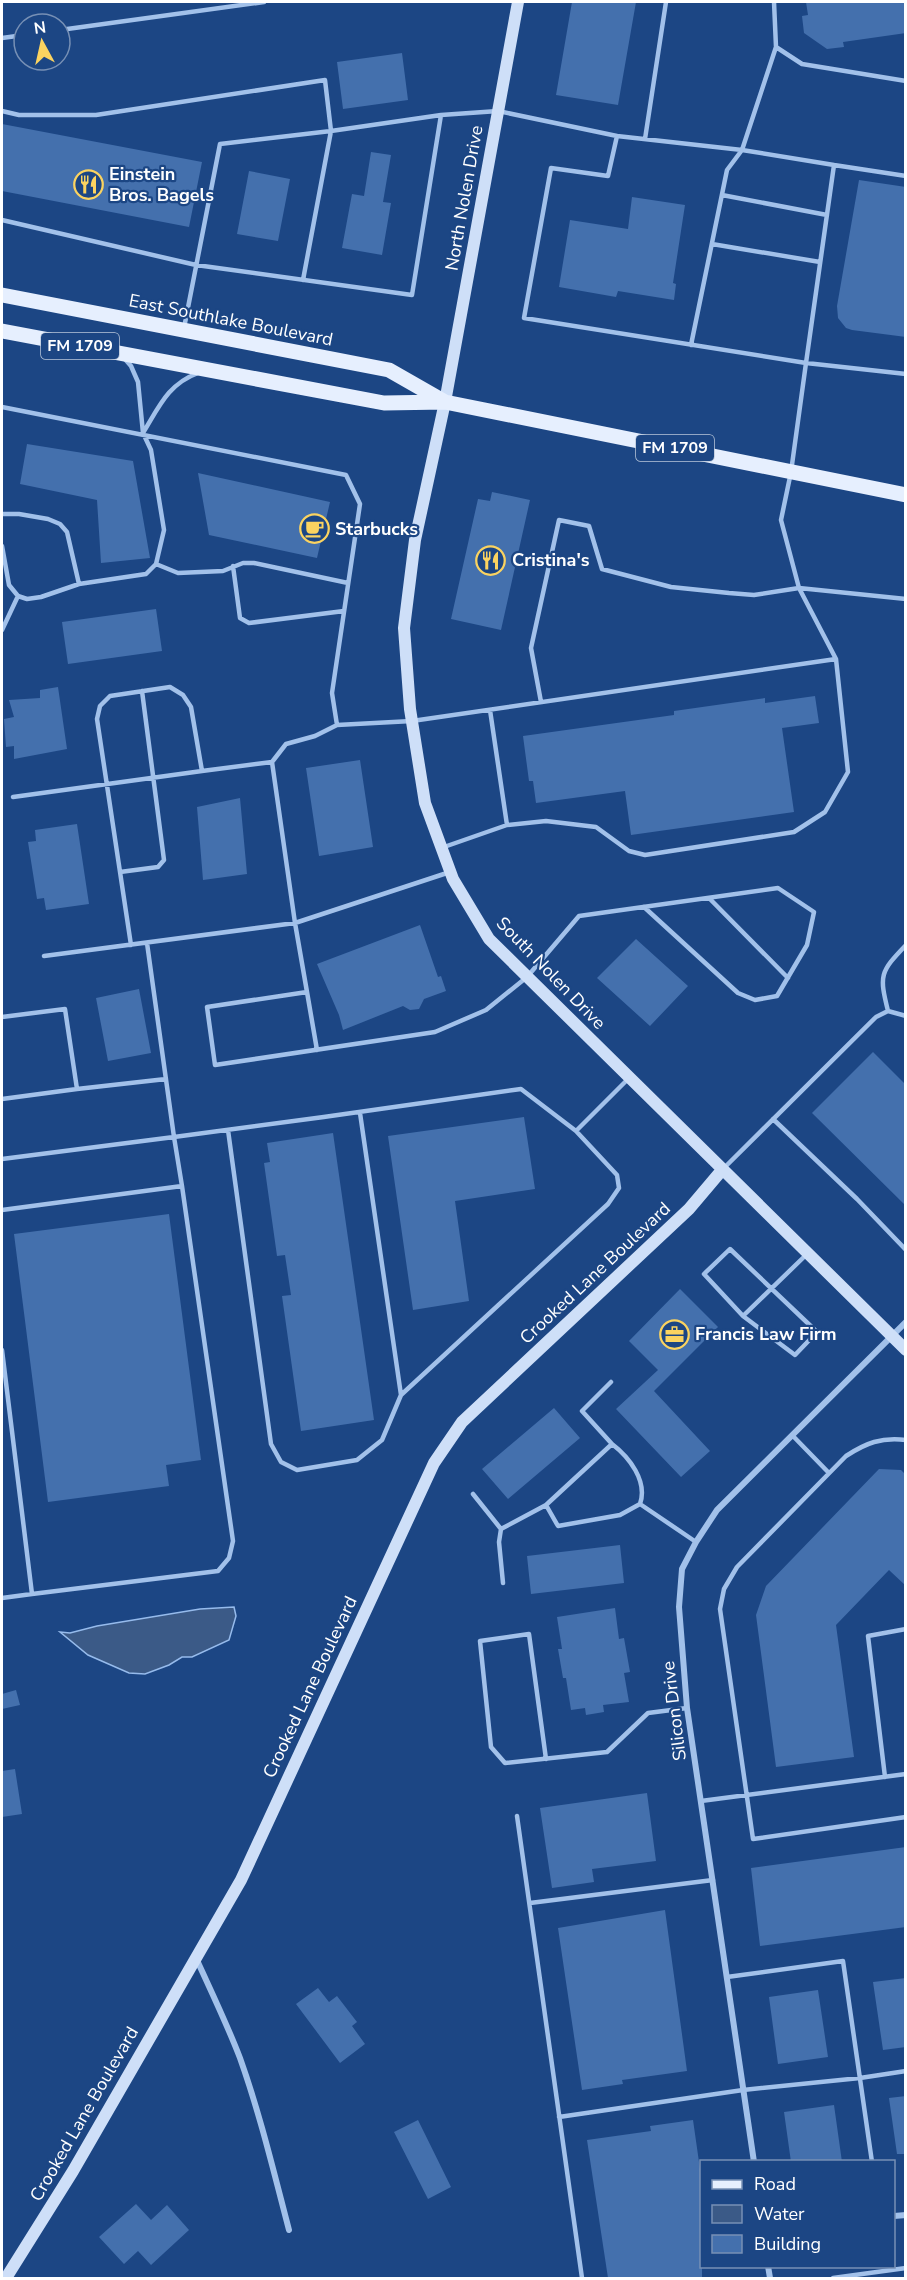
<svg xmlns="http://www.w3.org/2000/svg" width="907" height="2280" font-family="'Nunito Sans',sans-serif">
<rect width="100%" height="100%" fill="#1c4684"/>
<path fill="#3b5a87" stroke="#96bbec" stroke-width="1.5" d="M234,1607L236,1616L229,1640L192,1657H182L169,1665L145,1674L129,1673L88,1655L60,1632L70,1633L97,1626L200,1609Z"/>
<path fill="#4470ad" d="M572,2H636L618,105L556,95Z
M806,2H906V33L843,42L844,47L827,49L804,33L802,16L808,15Z
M402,53L408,100L343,109L337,62Z
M2,124L202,162L189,227L2,191Z
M371,152L391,155L383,202L391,203L382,255L342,248L352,194L364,196Z
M249,171L290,179L278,241L237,234Z
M859,180L906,187V337L852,330L846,328L838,318L837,306Z
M632,197L685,205L673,283L676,284L674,300L618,291L616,297L559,287L570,220L628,229Z
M27,444L133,461L150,558L101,563L97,500L20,484Z
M198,473L330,502L317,558L209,535Z
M492,492L530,500L501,630L451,619L478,499L490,501Z
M156,609L162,651L68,664L62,622Z
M58,687L67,749L14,759V746L6,747L4,719L14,717L9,700L40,698V690Z
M815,696L819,723L782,728L794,812L631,835L625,791L536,803L533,781H529L523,736L674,715V711L765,698V703Z
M360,760L373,847L319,856L306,768Z
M240,798L247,874L203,880L197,807Z
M77,824L89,904L46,910L44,898L37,899L28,842L36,841L35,830Z
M420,925L438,977L441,976L446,991L424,999L419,1009L410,1010L403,1006L343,1030L339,1015L317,964Z
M636,939L688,986L650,1026L597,978Z
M139,989L151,1053L108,1061L96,998Z
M873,1052L906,1085V1206L812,1113Z
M524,1117L535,1189L455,1201L469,1301L413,1310L388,1136Z
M333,1133L374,1420L301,1431L282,1296L291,1295L285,1255L277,1256L264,1163L270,1162L267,1143Z
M169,1214L201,1460L166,1465L169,1486L48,1502L14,1234Z
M680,1289L718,1327L654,1391L710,1451L681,1477L616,1409L658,1370L629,1341Z
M554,1408L580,1438L508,1499L482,1469Z
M879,1469L901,1470L906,1475V1586L889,1570L836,1625L854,1757L776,1767L756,1615L766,1586Z
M620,1545L624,1583L531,1594L527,1556Z
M615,1608L619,1639L624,1638L630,1672L624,1673L629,1702L603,1705L604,1712L586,1715L585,1708L571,1710L566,1678H563L558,1649H562L557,1617Z
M16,1690L20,1705L2,1709V1694Z
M15,1769L22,1814L2,1817V1771Z
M647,1793L656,1861L592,1869L594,1882L552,1888L540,1808Z
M906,1847V1927L760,1946L751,1868Z
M665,1910L687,2071L622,2080L623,2084L582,2090L558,1928Z
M906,1978V2047L883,2050L873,1982Z
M318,1988L329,2002L337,1996L357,2022L352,2026L365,2044L340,2063L296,2004Z
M818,1990L828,2057L778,2064L769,1997Z
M906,2096V2154H897L889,2098Z
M834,2105L842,2162H791L784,2112Z
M418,2120L451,2187L428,2199L394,2132Z
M693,2120L702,2183V2278H608L587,2140L651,2131L650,2126Z
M136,2204L151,2220L167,2205L189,2230L151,2265L138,2251L124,2264L99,2237Z"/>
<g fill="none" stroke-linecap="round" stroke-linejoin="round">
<path stroke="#a2c1ea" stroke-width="4.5" d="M60,30L264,2
M2,38L24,35
M776,47L802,64L906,81
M2,111L19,115H96L325,80L331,131L441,115
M645,139L666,2
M834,165L906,176
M722,195L827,215
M2,220L196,265L412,295L441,115L498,111L617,136L742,150L834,165L806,363L906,374
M712,244L820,262
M184,328L220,144L331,131L303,280
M691,345L727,170L742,150L776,47L774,2
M2,407L346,475L360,504L332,693L337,725L412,721L836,659L848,772L825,812L794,832L645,855L629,851L596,827L546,821L507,825L444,847
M143,433C159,407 168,384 198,373
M2,514H19L48,519L60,524L67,532L79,584
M2,546L9,585L18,596L27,599L41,597L79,584L146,574L156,564L164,530L151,450L143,433L138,382L131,366L124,358
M156,564L178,573L223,571L243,563H254L348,583
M233,566L240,618L249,623L344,611
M799,588L906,599
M799,588L836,659
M2,630L18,596
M541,702L531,648L559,520L589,526L602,569L671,587L729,593L754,595L799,588L781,520L791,472L806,363L524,318L551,168L608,176L617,136
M490,710L507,825
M272,762L295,923L307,992
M13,797L202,771
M120,872L158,867L164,860L142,691
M709,898L788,978
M147,943L174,1137C290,1122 405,1106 521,1089L576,1131L617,1175L619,1188L608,1204L401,1395L382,1440L357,1460L297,1470L281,1462L271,1444L228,1130
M131,945L97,719L100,706L110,696L170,687L183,695L191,707L202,771L272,762L286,744L315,736L337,725
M44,956L295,923L450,872
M888,1011C879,975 880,972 906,945
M2,1017L65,1009L77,1089L166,1079
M317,1050L307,992L207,1007L215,1065L435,1032L486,1010L527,977L579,916L778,888L814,912L807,945L777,996L755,1000L738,993L644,907
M2,1099L77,1089
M360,1113L401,1395
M773,1119L857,1199L906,1250
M576,1131L629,1078
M2,1159L174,1137L182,1186L2,1210
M724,1168L876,1017L888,1011L906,1016
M730,1249L817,1332L795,1355L743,1316L704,1274Z
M743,1316L807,1254
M2,1350L32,1594L2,1598
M611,1382L582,1411L612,1444
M792,1435L828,1472
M906,1440C881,1437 866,1443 846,1456L737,1567L724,1589L720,1609L753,1839L906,1817
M473,1494L501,1529L546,1505
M640,1504L620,1515L558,1526L546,1505L612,1444C629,1457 648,1481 640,1504L696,1542
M501,1529L499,1542L503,1583
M32,1594L218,1571L229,1558L233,1541L182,1186
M546,1759L529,1634L480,1641L491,1747L505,1763L607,1752L648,1713L687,1708
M885,1777L868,1636L906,1629
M701,1801L906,1774
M517,1816L582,2278
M530,1903L713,1880
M727,1977L843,1961L872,2162
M559,2117L743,2090L860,2078L906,2071
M833,2278L906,2268"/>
<path stroke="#a2c1ea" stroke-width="6" d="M196,1958C211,1991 227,2024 240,2058C260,2114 274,2173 289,2230
M754,2162L687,1708L679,1607L682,1569L696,1542L717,1510L906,1322
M894,2216L906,2215
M768,2266L770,2278"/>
<path stroke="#cedff8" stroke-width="12" d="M518,2L445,402L415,540L404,628L410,709L425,803L453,879L489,939L906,1350
M6,2278L73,2171L241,1880L434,1463L462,1422L689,1209L722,1170"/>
<path stroke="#e6effe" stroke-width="15" d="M2,295L389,370L445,402
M2,331L384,403L445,402L906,495"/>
</g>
<defs>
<symbol id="restaurant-ring" viewBox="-11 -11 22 22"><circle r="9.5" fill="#1c4684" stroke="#fbd360" stroke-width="1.5"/><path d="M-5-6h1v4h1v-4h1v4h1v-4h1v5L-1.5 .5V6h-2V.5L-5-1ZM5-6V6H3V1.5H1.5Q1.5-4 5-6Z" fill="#fbd360"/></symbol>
<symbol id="cafe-ring" viewBox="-11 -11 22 22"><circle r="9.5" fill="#1c4684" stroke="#fbd360" stroke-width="1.5"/><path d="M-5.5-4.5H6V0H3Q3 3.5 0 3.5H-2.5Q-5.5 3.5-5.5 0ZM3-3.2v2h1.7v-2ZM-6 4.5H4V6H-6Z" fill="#fbd360"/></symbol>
<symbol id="office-ring" viewBox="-11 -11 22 22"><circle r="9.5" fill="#1c4684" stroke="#fbd360" stroke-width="1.5"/><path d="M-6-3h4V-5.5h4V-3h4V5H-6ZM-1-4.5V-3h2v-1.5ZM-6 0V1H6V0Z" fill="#fbd360"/></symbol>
</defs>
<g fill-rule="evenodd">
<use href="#restaurant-ring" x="72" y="168" width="33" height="33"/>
<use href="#cafe-ring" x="298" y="512" width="33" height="33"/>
<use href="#restaurant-ring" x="474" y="544" width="33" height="33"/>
<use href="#office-ring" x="658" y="1318" width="33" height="33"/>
</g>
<g text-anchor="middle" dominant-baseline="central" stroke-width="4.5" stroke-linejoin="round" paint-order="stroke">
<g fill="#1c4684" stroke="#bbc8da" stroke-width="1.5">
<rect x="41" y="333" width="78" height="26" rx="4.5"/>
<rect x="636" y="435" width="78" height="26" rx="4.5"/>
</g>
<g font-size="16" font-weight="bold" fill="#fff">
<text x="80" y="346">FM 1709</text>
<text x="675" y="448">FM 1709</text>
</g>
<g font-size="18" font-weight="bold" fill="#fff" stroke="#1c4684" text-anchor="start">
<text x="109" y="174">Einstein<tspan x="109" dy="21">Bros. Bagels</tspan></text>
<text x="335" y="529">Starbucks</text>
<text x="512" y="560">Cristina's</text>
<text x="695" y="1334">Francis Law Firm</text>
</g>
<g font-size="18" fill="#fff" stroke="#1c4684">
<text transform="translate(464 198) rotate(-80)">North Nolen Drive</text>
<text transform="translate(231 320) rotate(11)">East Southlake Boulevard</text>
<text transform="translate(551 973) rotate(46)">South Nolen Drive</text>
<text transform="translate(595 1273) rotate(-43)">Crooked Lane Boulevard</text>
<text transform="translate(310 1687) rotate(-65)">Crooked Lane Boulevard</text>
<text transform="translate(674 1711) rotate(-97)">Silicon Drive</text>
<text transform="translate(84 2114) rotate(-60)">Crooked Lane Boulevard</text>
</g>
</g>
<rect width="907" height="2280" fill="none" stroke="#ffffff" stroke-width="6"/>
<rect x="700" y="2160" width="195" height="108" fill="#1c4684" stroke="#7790b5" stroke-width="1.5"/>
<rect x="712" y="2180" width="30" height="9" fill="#e6effe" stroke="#7790b5" stroke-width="1.5"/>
<text x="754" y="2190" font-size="18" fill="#ffffff">Road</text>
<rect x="712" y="2205" width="30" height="18" fill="#3b5a87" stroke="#7790b5" stroke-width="1.5"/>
<text x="754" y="2220" font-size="18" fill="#ffffff">Water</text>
<rect x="712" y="2235" width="30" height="18" fill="#4470ad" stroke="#7790b5" stroke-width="1.5"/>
<text x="754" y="2250" font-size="18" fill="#ffffff">Building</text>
<g transform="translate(42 42) rotate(352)"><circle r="28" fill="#1c4684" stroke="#7790b5" stroke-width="1.5"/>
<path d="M0-4.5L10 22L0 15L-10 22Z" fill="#fbd360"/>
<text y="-9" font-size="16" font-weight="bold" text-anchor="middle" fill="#ffffff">N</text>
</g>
</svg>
